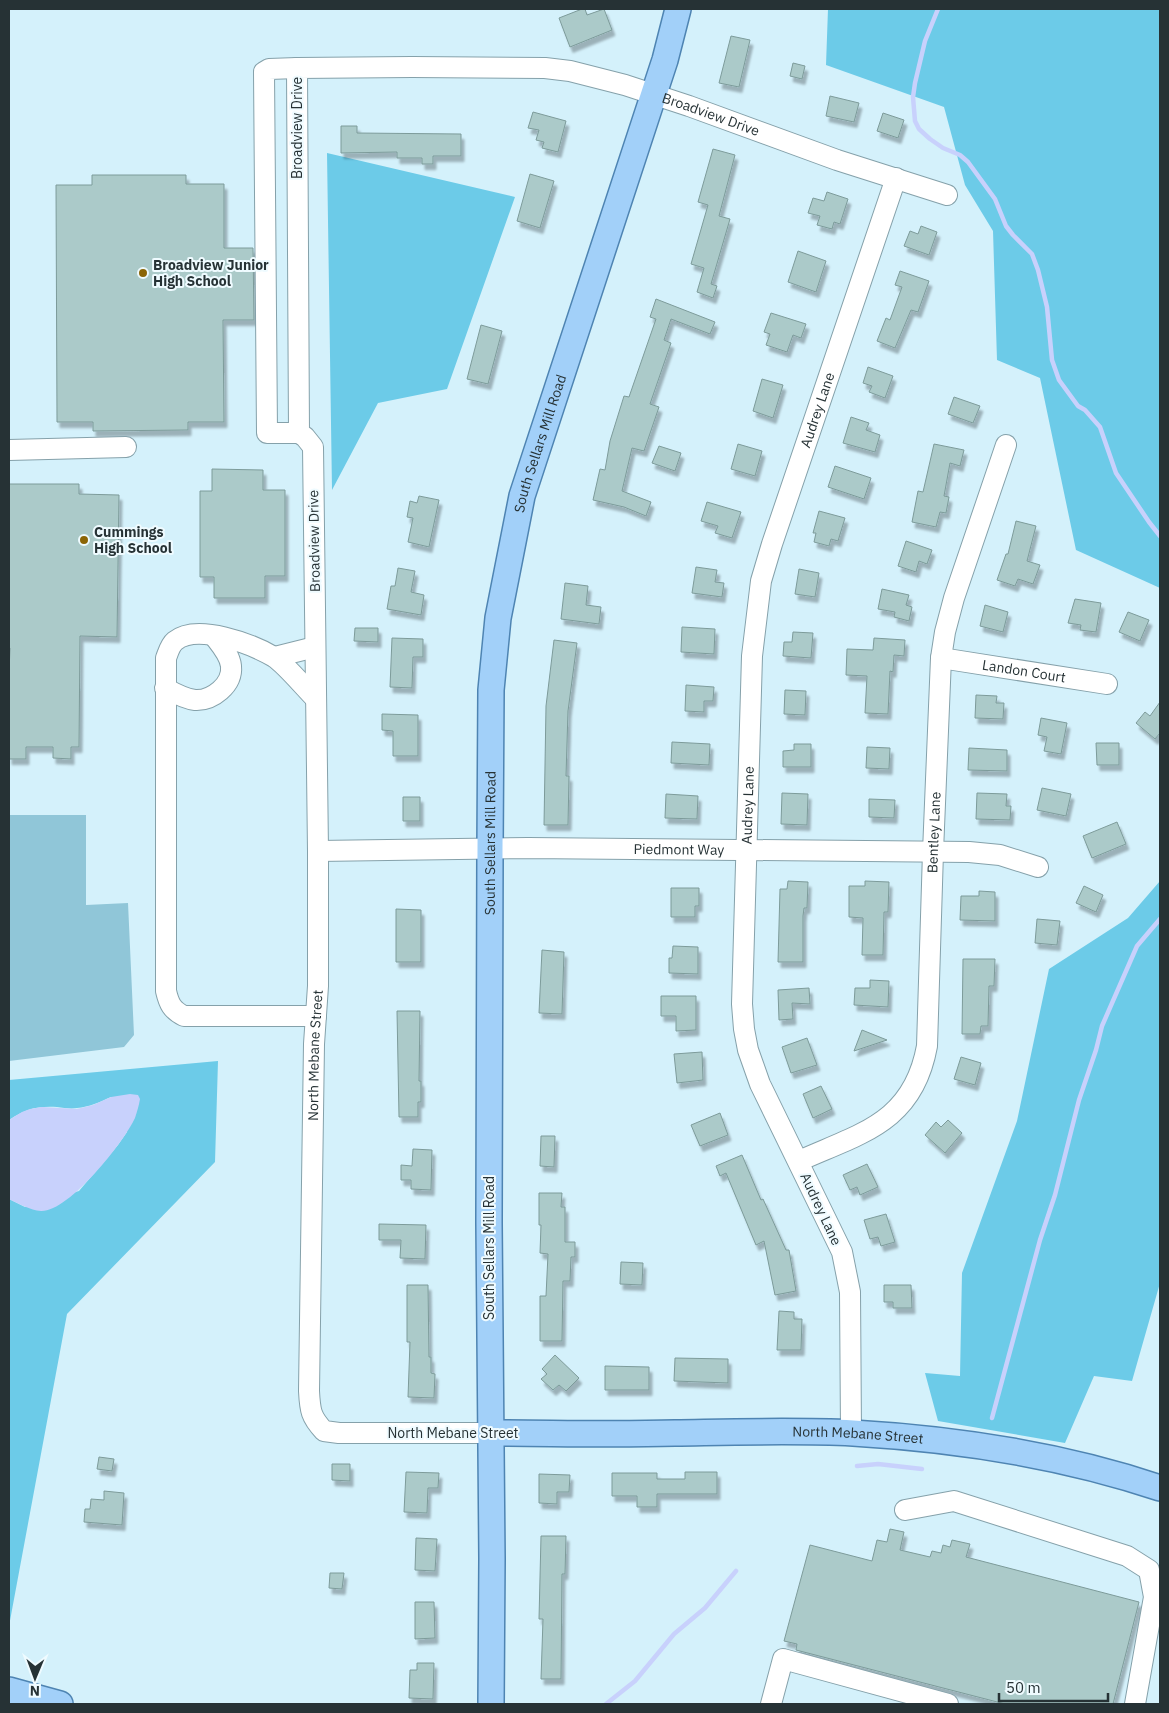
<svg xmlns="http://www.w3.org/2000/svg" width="1169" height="1713" font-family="'IBM Plex Sans',sans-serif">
<defs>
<filter id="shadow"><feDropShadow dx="3" dy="5.5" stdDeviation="1" flood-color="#0004"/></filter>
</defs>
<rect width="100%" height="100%" fill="#d4f1fb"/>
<path fill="#90c6d8" d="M9,815H86V905L128,903L134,1035L124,1047L9,1061Z"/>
<path fill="#6ccbe8" d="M828,9H1160V588L1076,550L1040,378L997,360L993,231L965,185L944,107L826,65Z
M327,153L515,197L447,389L378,403L332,490Z
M1160,881V1283L1132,1381L1094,1376L1065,1443L938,1421L925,1373L960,1376L962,1273L1017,1121L1049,969L1128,918Z
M218,1061L215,1162L67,1314L9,1626V1199L25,1207L79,1191L118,1145L127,1132L111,1097C100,1102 89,1107 77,1108C71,1109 64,1108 57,1107C36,1106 26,1109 9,1120V1080Z"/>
<path fill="#c8d1fc" d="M130,1094L138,1095L140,1099C139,1105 137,1112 135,1118C124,1142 69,1212 41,1211C30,1210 19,1204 9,1199V1120L22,1112L30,1109L42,1107L77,1109L93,1105L111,1097Z"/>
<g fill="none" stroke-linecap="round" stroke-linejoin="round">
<path stroke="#c8d1fc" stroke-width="4.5" d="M938,9L925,41L915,83L913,97L915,121L919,129L930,139L943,148L960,155L968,162L995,199L1006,226L1013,235L1032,254L1038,270L1047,307L1052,360L1059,380L1078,406L1085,410L1100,427L1116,473L1149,522L1160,536
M992,1418L1040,1240L1055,1195L1079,1100L1096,1050L1102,1026L1137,946L1160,919
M857,1466L878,1464L922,1469
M606,1704L635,1681L674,1634L705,1608L736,1571"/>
</g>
<path fill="#abcac9" stroke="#7d9b9a" filter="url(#shadow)" d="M582,9H585L587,15L604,9L612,30L570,47L559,18Z
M731,36L750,40L739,87L719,83Z
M793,63L805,66L802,79L790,76Z
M830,96L859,103L854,122L826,116Z
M533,112L566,121L558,152L542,148L544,142L536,140L539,130L528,128Z
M883,113L904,120L898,138L877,131Z
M341,126H357V133L461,134V156H433V164H422V158H397V152L341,153Z
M713,149L735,155L719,216L730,219L711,284L717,286L713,298L697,292L704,268L691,264L708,205L698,202Z
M530,174L554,181L540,228L517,221Z
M92,175H186V184H224V248H253L254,320H223L224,422H188V430L93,431V422H57L56,185H92Z
M827,192L848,199L840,224L834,222L832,229L817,225L820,216L808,213L813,198L824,201Z
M921,226L937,232L929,255L904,246L910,231L918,234Z
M798,251L826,261L816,292L788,282Z
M900,271L929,281L918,312L911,310L895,348L877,341L886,318L890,320L902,287L895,285Z
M656,299L715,322L710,334L671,319L664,340L671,343L650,404L659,407L644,451L632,448L622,491L651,502L646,516L624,507L593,500L600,469L605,470L610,441L624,396L629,397L656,319L650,317Z
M771,313L806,324L801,338L793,335L787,352L766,345L770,334L764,332Z
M481,325L502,331L488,384L467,379Z
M868,367L893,376L885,398L869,392L872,386L863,383Z
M762,379L783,385L773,418L753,411Z
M954,397L980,406L973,423L948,414Z
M851,417L869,423L866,430L880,435L875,452L843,443Z
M738,444L762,451L755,476L731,469Z
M934,444L964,450L960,466L950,463L944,496L949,497L946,513L940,512L936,527L912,522L918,491L923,492Z
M659,446L681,453L675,471L652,463Z
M835,466L871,478L864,499L828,487Z
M212,469L263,470V490H285V576H265V598H214V577H200V491H212Z
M9,484H79V494L119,495L117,637L80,636L79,747H71V759L53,758V747H26V759H9V671L10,648H9Z
M419,496L439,500L429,547L408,542L413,518L407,517L410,501L417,503Z
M707,502L741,512L732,538L715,533L718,526L701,521Z
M819,511L845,518L838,541L831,539L829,546L814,542L816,533H813Z
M1016,521L1036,526L1027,561L1040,565L1033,584L1018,579L1015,586L997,580L1006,554H1008Z
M906,541L932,550L927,564L919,561L916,572L898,566Z
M696,567L717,570L715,582L724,583L722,597L692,593Z
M398,568L415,571L411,592L424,595L421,615L387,609L391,586H395Z
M799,569L819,573L815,597L795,594Z
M565,583L588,586L586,605L601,607L599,624L561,619Z
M882,589L909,595L906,605L912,607L909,621L894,617L895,612L878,609Z
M1075,599L1101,603L1096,632L1080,630L1081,625L1068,623Z
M985,605L1008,612L1003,632L980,626Z
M1128,612L1149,620L1140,641L1119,632Z
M682,627L715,629L714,654L681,652Z
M355,628H378V642L354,641Z
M793,632L813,633L811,658L783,656L784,642H792Z
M392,638L423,639V657H413L412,688L390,687Z
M874,638L905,640L904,656L894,655L893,672L890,671L888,714L865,713L867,676L846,675L847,649L873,650Z
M554,640L577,643L568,711L566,776H569L568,825H544L546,706Z
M686,685L714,687L713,701H704V712L685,711Z
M785,690L806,691L805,715L784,714Z
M976,695L997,696L996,703H1004L1003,719L975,718Z
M1160,702V733L1155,739L1136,723L1145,712L1150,716Z
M382,714L418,715V756H393V731L382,730Z
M1041,718L1067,723L1061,754L1044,751L1047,737L1038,735Z
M672,742L710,744L709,765L671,763Z
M1096,743H1119V765H1097Z
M794,744H811V767H783V751L794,750Z
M867,747L890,748L889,769L866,768Z
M969,748L1007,750V771L968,770Z
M1042,788L1071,794L1066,816L1037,810Z
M782,793L808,794L807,825L781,824Z
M977,793L1007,794L1006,806H1011L1010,820L976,819Z
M666,794L698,796L697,819L665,818Z
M403,797H420V821H403Z
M869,799L895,800L894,818L869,817Z
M1117,822L1126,844L1092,858L1083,836Z
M788,881L808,882L807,908H804L803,916V962H778L780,889H787Z
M865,881L889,882L888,912H884L883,955H862L863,918L849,917V886H865Z
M1084,886L1103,895L1096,912L1076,903Z
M671,888H699V906H695V917H671Z
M979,891L995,892V921L960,920L961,896H979Z
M396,909L421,910V962H396Z
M1037,919L1060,921L1057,945L1035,943Z
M673,946L698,947V974L669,973V958H672Z
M542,950L564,952L562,1014L539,1013Z
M963,959H995L994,986H989L988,1026H981L980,1034H962Z
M870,980L889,981L888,1007L854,1005L855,988H870Z
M809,988L810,1004L792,1003L793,1019L779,1020L778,990Z
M661,996H696V1030L676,1031V1016H661Z
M397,1011H420L419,1081H421V1102H418V1117H399Z
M862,1030L887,1040L854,1051Z
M807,1038L817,1065L791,1073L782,1047Z
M702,1052L703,1080L677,1083L674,1054Z
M961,1057L981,1063L975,1085L954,1079Z
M821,1086L832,1109L813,1118L803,1094Z
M720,1113L728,1135L700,1146L691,1125Z
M948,1120L962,1133L945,1153L925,1135L936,1122L941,1127Z
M541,1136H555L554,1167L540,1166Z
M413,1149L432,1150L431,1190L411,1189V1180H401V1165L412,1166Z
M742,1155L761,1200L763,1199L786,1250H789L796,1291L775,1295L764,1241L756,1245L726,1173L720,1176L716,1166Z
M867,1164L878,1187L860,1195L857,1187L850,1190L843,1175Z
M539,1193H562L561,1207H565V1242H575V1257H571L570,1281H563L562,1341H540V1296H546L548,1254L540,1253L541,1225H539Z
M886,1214L895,1242L881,1246L878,1237L870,1239L864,1220Z
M379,1224L426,1225L425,1259L400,1258L401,1240H379Z
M621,1262L643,1263L642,1285L620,1284Z
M407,1285H428L429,1357H431V1373L435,1374L434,1398L408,1397L410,1342H407Z
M884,1285H911L912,1308H893V1302H884Z
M779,1311L794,1312V1319H802L801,1350H777Z
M555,1355L579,1378L566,1391L559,1385L553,1390L541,1379L547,1374L542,1369Z
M675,1358L728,1359V1383L674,1381Z
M605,1366L649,1367V1390H605Z
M99,1457L114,1459L112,1471L97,1469Z
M332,1464H350V1481L332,1480Z
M406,1472L439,1473L438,1488H428L427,1513L404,1512Z
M685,1472H717V1494H657V1507H637V1496H612V1473H657V1479H685Z
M539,1474L570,1475L569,1492H557V1504L539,1503Z
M104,1491L124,1493L122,1525L84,1522L85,1509H90L91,1499L104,1500Z
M890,1529L904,1532L900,1550L930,1557L932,1551L941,1553L943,1545L950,1547L952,1540L970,1544L966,1557L1139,1602L1113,1704H1005L796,1650L797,1644L784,1641L810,1545L872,1561L877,1540L887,1542Z
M541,1536H566L565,1574H562L561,1679H541L543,1619H539Z
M416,1538L437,1539L435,1571L415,1570Z
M330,1573H344L342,1589L329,1588Z
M415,1602H434L435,1638L415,1639Z
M417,1663H434L433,1699L409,1698L410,1670H417Z"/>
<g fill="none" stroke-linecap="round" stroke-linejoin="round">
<defs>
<g id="minor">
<path d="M297,68L269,69L264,72L267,433H299"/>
<path d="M9,450L126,447"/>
<path d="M275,657L315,647"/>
<path id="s1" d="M941,658L1107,684"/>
<path d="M165,688C174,693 185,699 195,700C212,701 233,685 231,666C230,655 221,645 214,636"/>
<path d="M315,698C304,687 285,664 274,657C252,644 197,623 175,641C170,645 168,653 166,658V991C169,1004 172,1010 184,1016H316"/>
<path id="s2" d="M318,851L528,848L969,852L1000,855L1038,867"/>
<path id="s3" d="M799,1161C861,1133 913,1123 927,1046L933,852L941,658L945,632L954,598L1006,445"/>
<path id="s4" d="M490,1433H339L324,1431C311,1417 310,1411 309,1391L314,1044L318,986V851L313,447L305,437L299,433L297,68L412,67L545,68L570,71L625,85L689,106L837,160L947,195"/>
<path id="s5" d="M851,1433L850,1292L842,1252L760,1084L748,1050L744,1029L742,1004L752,656L761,581L772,544L896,178"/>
<path d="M905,1510L954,1501L1127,1556L1149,1570L1154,1597L1135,1704"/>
<path d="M771,1704L783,1659L948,1704"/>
</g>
<g id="major">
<path id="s6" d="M490,1433C552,1433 613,1435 675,1433C734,1432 794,1430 853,1433C956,1439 1062,1455 1160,1488"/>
<path d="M9,1690L60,1704"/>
<path id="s7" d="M491,1704L492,1559L489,1223L490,849L491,690L498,618L522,496L665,60L678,9"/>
</g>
</defs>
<use href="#minor" stroke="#85a1aa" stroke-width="22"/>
<use href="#major" stroke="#4e84b2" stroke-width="28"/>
<use href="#minor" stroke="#fff" stroke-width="20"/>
<use href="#major" stroke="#a2d0f9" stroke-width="25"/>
</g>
<g fill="#8b6506" stroke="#effbff" stroke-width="2">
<circle cx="143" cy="273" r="5"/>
<circle cx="84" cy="540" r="5"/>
</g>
<g text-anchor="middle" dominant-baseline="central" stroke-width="4" stroke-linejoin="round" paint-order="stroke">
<g font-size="14" fill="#263235" stroke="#effbff">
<text stroke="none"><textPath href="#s4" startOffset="1960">Broadview Drive</textPath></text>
<text transform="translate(297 128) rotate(-90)">Broadview Drive</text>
<text stroke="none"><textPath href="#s5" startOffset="1055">Audrey Lane</textPath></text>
<text stroke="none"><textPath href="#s7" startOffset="1266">South Sellars Mill Road</textPath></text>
<text transform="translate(314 541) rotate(-91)">Broadview Drive</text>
<text stroke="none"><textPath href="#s1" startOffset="84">Landon Court</textPath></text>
<text stroke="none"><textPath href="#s5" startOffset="650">Audrey Lane</textPath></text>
<text stroke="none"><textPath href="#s3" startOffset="396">Bentley Lane</textPath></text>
<text stroke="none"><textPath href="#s7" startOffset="861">South Sellars Mill Road</textPath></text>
<text stroke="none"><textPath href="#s2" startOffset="361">Piedmont Way</textPath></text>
<text stroke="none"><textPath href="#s4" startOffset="546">North Mebane Street</textPath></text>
<text transform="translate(821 1209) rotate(65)">Audrey Lane</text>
<text transform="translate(489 1248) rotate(-90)">South Sellars Mill Road</text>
<text x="453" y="1433">North Mebane Street</text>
<text stroke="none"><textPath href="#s6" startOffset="368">North Mebane Street</textPath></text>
</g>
<g font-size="14" font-weight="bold" fill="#263235" stroke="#effbff" text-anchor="start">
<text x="153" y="265">Broadview Junior<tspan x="153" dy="16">High School</tspan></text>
<text x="94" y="532">Cummings<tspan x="94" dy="16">High School</tspan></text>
</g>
</g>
<rect width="1169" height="1713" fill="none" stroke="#263235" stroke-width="20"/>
<g transform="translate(35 1678) rotate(181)" stroke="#effbff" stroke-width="4" paint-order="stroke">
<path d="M0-4L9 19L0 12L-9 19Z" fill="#263235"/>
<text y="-8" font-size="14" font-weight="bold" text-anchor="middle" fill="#263235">N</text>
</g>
<path d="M999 1693v8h109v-8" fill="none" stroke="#263235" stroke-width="2.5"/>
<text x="1006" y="1693" font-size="15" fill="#263235" stroke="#effbff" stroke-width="4" paint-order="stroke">50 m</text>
</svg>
